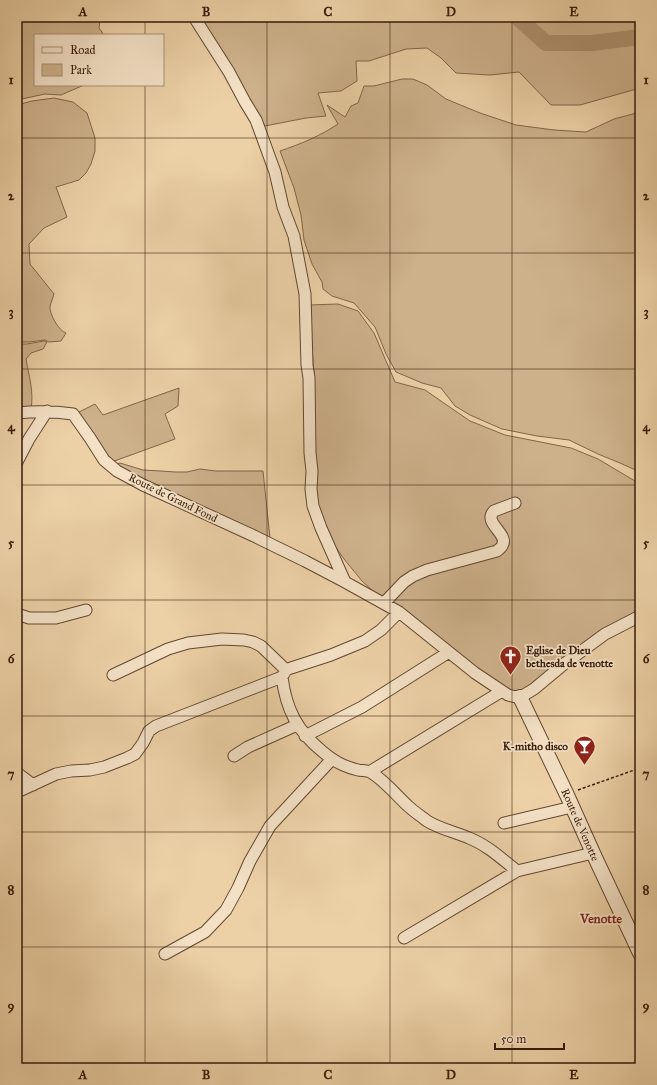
<svg xmlns="http://www.w3.org/2000/svg" width="657" height="1085" font-family="'IM FELL Great Primer',serif">
<rect width="100%" height="100%" fill="#ecd0a6"/>
<filter id="stains"><feTurbulence type="fractalNoise" baseFrequency=".005" numOctaves="4"/><feColorMatrix values="0 0 0 0 .2 0 0 0 0 .09 0 0 0 0 .02 0 0 0 .5 -.17"/></filter>
<radialGradient id="worn" r=".72"><stop offset=".6" stop-color="#630" stop-opacity="0"/><stop offset="1" stop-color="#630" stop-opacity=".3"/></radialGradient>
<path fill="#cdb18b" stroke="#81654a" d="M17,17H125L100,21L99,28L104,35H35V85H84L61,95L45,94L17,100Z
M199,17H640V88L580,105H551L519,72L490,75L456,73L441,58L427,48L406,49L369,61H356L357,81L341,91L318,93L326,116L306,118L265,126Z
M402,79H413L427,85L446,99L480,113L516,125L554,130L586,132L614,119L640,112V472L620,463L598,454L569,440L537,436L502,429L470,415L455,406L441,388L422,383L396,372L386,354L375,327L354,303L332,296L323,289L322,282L312,264L304,240L301,215L294,188L280,151C301,144 320,136 338,124L327,105L345,117L351,106L358,103L364,86H374Z
M54,98L73,102L87,113L95,138V151L91,164L86,173L79,180L56,187L67,217L44,228L29,244L30,264L54,294C53,298 51,302 50,306C49,314 59,331 66,333L61,341L49,342L45,340L29,342H17V105L32,101Z
M338,304L358,311L374,333L395,382L425,390L470,421L505,435L571,448L598,459L640,484V613L531,693L507,692L396,612L362,581L344,559L324,531L315,495L316,473L314,374L309,305Z
M44,341L47,342L43,349L31,353L26,359C29,376 34,392 31,409L17,412V344H27Z
M179,388L178,406L165,414L175,439L109,463L97,447L91,430L82,423L77,413L95,404L103,415Z
M120,463L143,470L161,471L175,472H187L200,469L216,471H263L271,548L112,466Z"/>
<g fill="none" stroke-linecap="round" stroke-linejoin="round">
<path stroke="#ae9270" stroke-width="16" d="M519,17V19L546,43H592L640,37"/>
<defs>
<path id="minor" d="M194,17L229,72L245,102L256,120L275,172L283,207L294,236L305,294L307,365L309,378L310,453L312,471L311,489L313,506L321,528L345,582L399,612L475,673L508,695L516,697L524,695L534,689L564,664L605,634L640,616
M17,413C36,411 53,411 73,414L90,438L104,460L117,471L143,485L254,536L305,561L345,582
M17,462L29,439L47,411
M384,603L404,582L413,576L427,570L497,551C498,550 502,547 502,546C510,534 482,523 494,511L515,503
M17,614L29,618H56L86,610
M113,675L168,649L188,643L222,639L244,640L253,642L261,646L286,670
M282,677C286,709 297,731 323,752C329,757 336,762 343,765C348,767 353,769 358,770C362,771 368,770 372,773C386,782 396,795 408,806C413,811 421,816 427,821C440,829 455,832 469,838C487,845 502,859 517,871
M305,736L362,707L449,652
M234,756L248,747L297,725
M371,771L502,691
M17,773L33,785
M17,792L56,774L71,771L90,770L104,767L127,758L135,754L143,743L149,731L156,726L282,677L286,670L291,668L331,655L365,641L381,630L399,612
M504,823L572,807
M404,938L517,871L593,853
M165,954L205,932L226,910L238,888L250,861L270,826L332,759"/>
<path id="tertiary" d="M520,697L567,795L593,853L640,953"/>
</defs>
<use href="#minor" stroke="#634730" stroke-width="13"/>
<use href="#tertiary" stroke="#634730" stroke-width="16"/>
<path stroke="#351908" stroke-width="1.5" stroke-dasharray="3 2" stroke-linecap="butt" d="M578,790L640,768"/>
<use href="#minor" stroke="#f3e0c5" stroke-width="11"/>
<use href="#tertiary" stroke="#f3e0c5" stroke-width="14"/>
</g>
<path fill="none" stroke="#351908" stroke-width="1" stroke-opacity="0.55" d="M145,17V35M267,17V1068M390,17V1068M512,17V1068M145,85V1068M17,138H640M17,253H640M17,369H640M17,485H640M17,600H640M17,716H640M17,832H640M17,947H640"/>
<defs>
<symbol id="church-pin" viewBox="-11 -11 22 30"><path d="M0 17L-7.5 6A9.5 9.5 0 1 1 7.5 6Z" fill="#8f2418" stroke="#f3e0c5"/><path d="M-1.2-6h2.4v3.5h3.3v2.4h-3.3V6h-2.4V-.1h-3.3v-2.4h3.3Z" fill="#fff"/></symbol>
<symbol id="bar-pin" viewBox="-11 -11 22 30"><path d="M0 17L-7.5 6A9.5 9.5 0 1 1 7.5 6Z" fill="#8f2418" stroke="#f3e0c5"/><path d="M-6-5H6L.8 .8V4.5H3.5V6h-7V4.5H-.8V.8Z" fill="#fff"/></symbol>
</defs>
<g fill-rule="evenodd">
<use href="#church-pin" x="498" y="644" width="25" height="34"/>
<use href="#bar-pin" x="572" y="734" width="25" height="34"/>
</g>
<g text-anchor="middle" dominant-baseline="central" stroke-width="3.5" stroke-linejoin="round" paint-order="stroke">
<g font-size="11" fill="#351908" stroke="#f3e0c5">
<text transform="translate(173 498) rotate(26)">Route de Grand Fond</text>
<text transform="translate(580 825) rotate(66)">Route de Venotte</text>
</g>
<g font-size="11" font-weight="bold" fill="#351908" stroke="#f3e0c5" text-anchor="start">
<text x="526" y="650">Eglise de Dieu<tspan x="526" dy="13">bethesda de venotte</tspan></text>
<text x="568" y="746" text-anchor="end">K-mitho disco</text>
</g>
<g font-size="13" font-weight="bold" fill="#7a1f14" stroke="#f3e0c5">
<text x="601" y="919">Venotte</text>
</g>
</g>
<rect width="657" height="1085" fill="none" stroke="#ecd0a6" stroke-width="44"/>
<rect x="34" y="34" width="130" height="52" fill="#f3e0c5" stroke="#a79079"/>
<rect x="42" y="47" width="20" height="6" fill="#f3e0c5" stroke="#a79079"/>
<text x="70" y="54" font-size="12" fill="#351908">Road</text>
<rect x="42" y="64" width="20" height="12" fill="#cdb18b" stroke="#a79079"/>
<text x="70" y="74" font-size="12" fill="#351908">Park</text>
<path d="M495 1043v6h69v-6" fill="none" stroke="#351908" stroke-width="2"/>
<text x="501" y="1043" font-size="12" fill="#351908" stroke="#f3e0c5" stroke-width="3" paint-order="stroke">50 m</text>
<rect x="22" y="22" width="613" height="1041" fill="none" stroke="#351908" stroke-width="1.5"/>
<g font-size="13" text-anchor="middle" font-weight="bold" fill="#351908">
<text x="83" y="16">A</text>
<text x="206" y="16">B</text>
<text x="328" y="16">C</text>
<text x="451" y="16">D</text>
<text x="574" y="16">E</text>
<text x="11" y="84">1</text>
<text x="646" y="84">1</text>
<text x="11" y="200">2</text>
<text x="646" y="200">2</text>
<text x="11" y="316">3</text>
<text x="646" y="316">3</text>
<text x="11" y="431">4</text>
<text x="646" y="431">4</text>
<text x="11" y="547">5</text>
<text x="646" y="547">5</text>
<text x="11" y="663">6</text>
<text x="646" y="663">6</text>
<text x="11" y="778">7</text>
<text x="646" y="778">7</text>
<text x="11" y="894">8</text>
<text x="646" y="894">8</text>
<text x="11" y="1010">9</text>
<text x="646" y="1010">9</text>
<text x="83" y="1079">A</text>
<text x="206" y="1079">B</text>
<text x="328" y="1079">C</text>
<text x="451" y="1079">D</text>
<text x="574" y="1079">E</text>
</g>
<rect width="100%" height="100%" filter="url(#stains)"/>
<rect width="100%" height="100%" fill="url(#worn)"/>
</svg>
